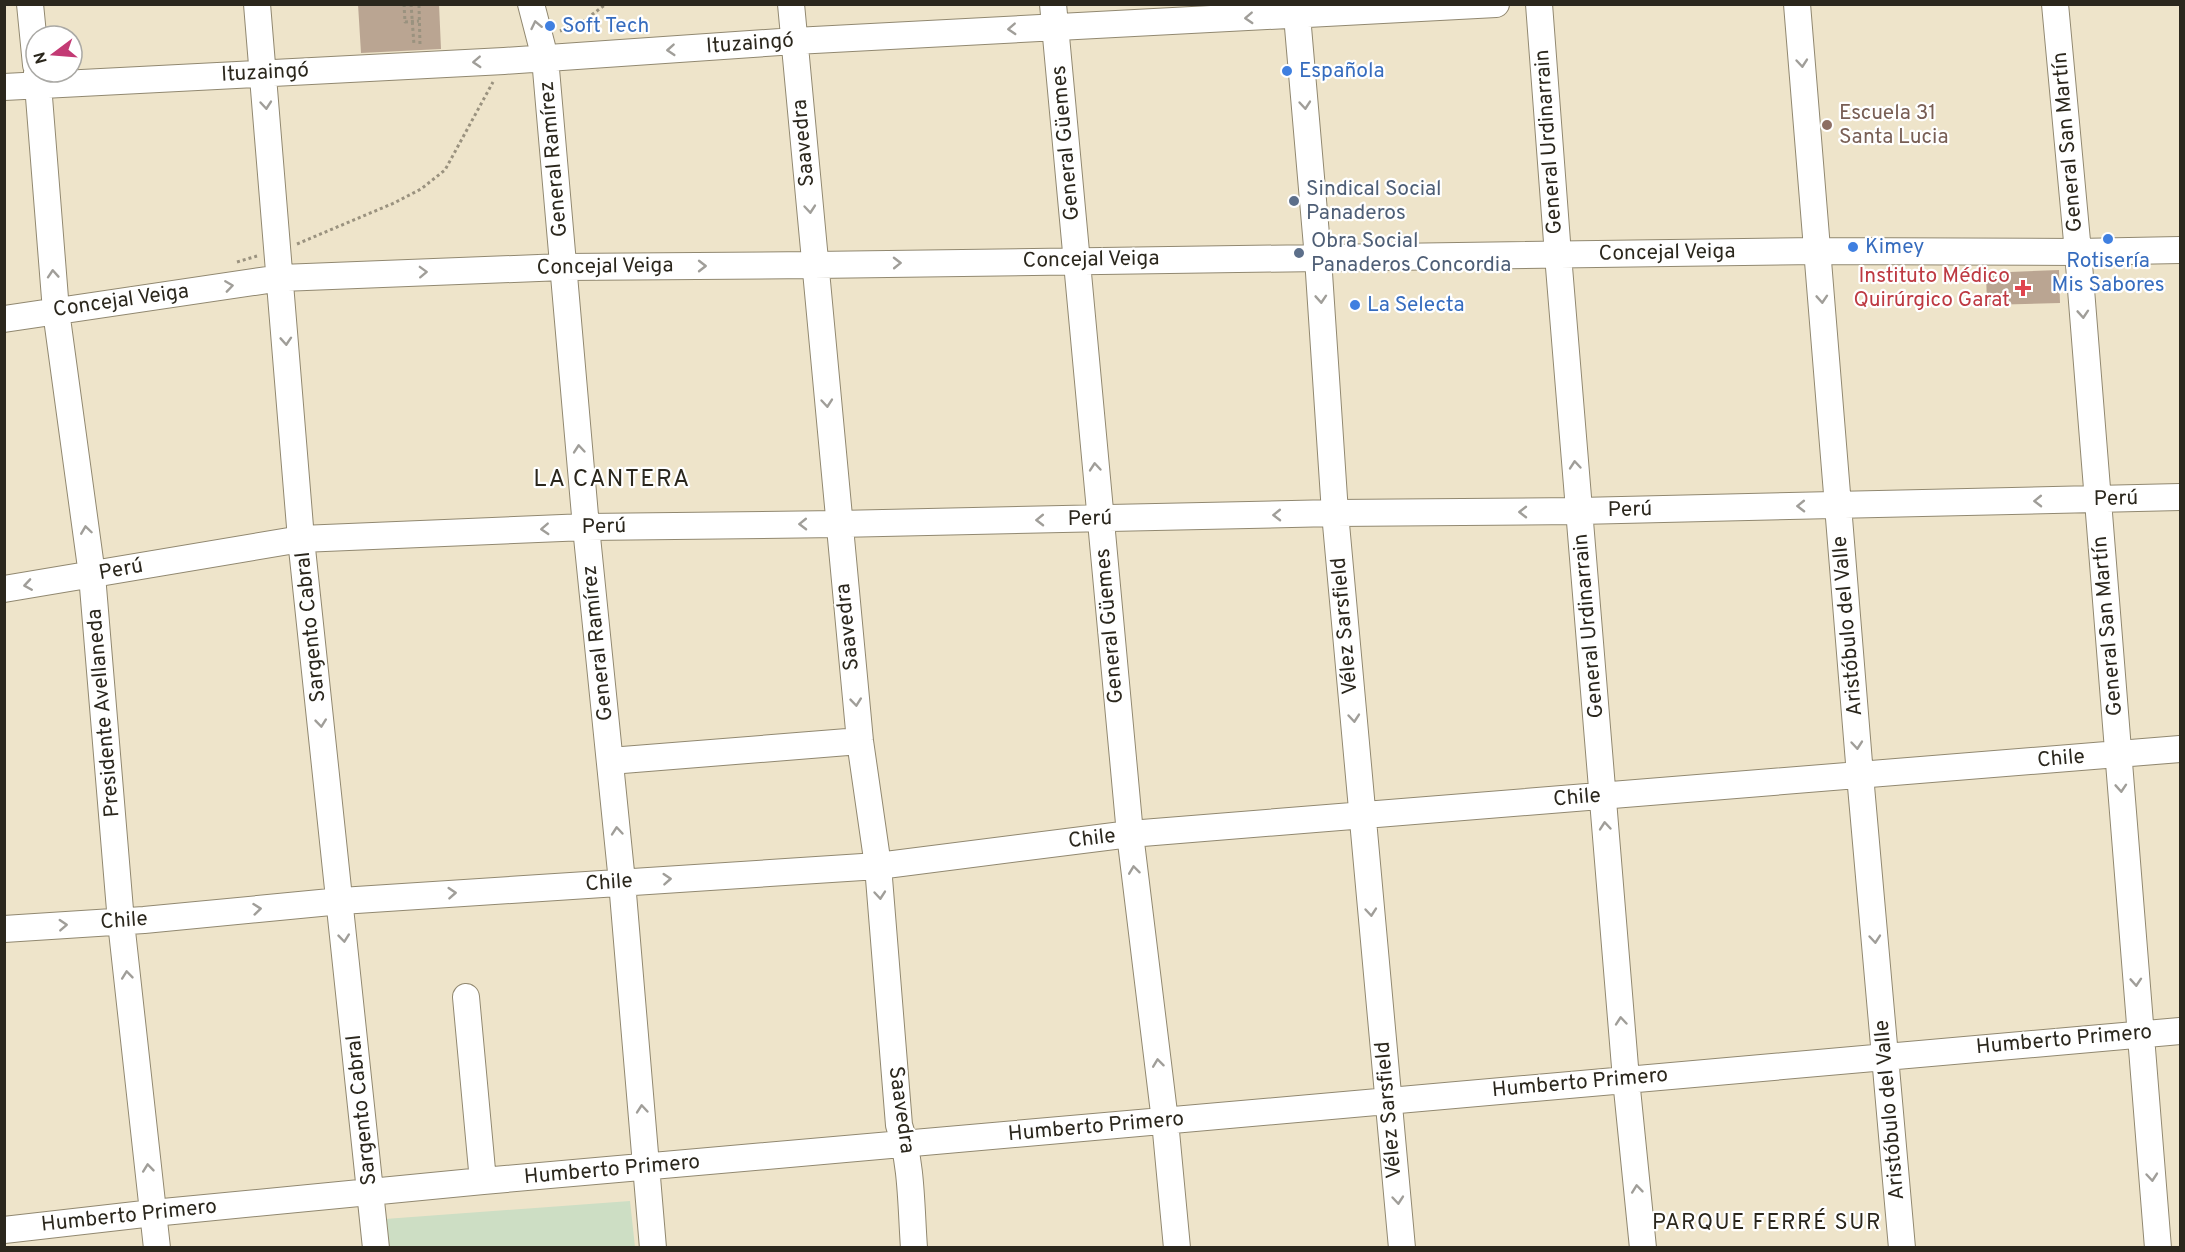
<svg xmlns="http://www.w3.org/2000/svg" width="2185" height="1252" font-family="Overpass,sans-serif">
<rect width="100%" height="100%" fill="#eee4ca"/>
<path fill="#cddec4" d="M630,1201L635,1247H388L385,1219Z"/>
<path fill="#baa592" d="M358,4H439L441,49L361,53Z
M2059,270L2060,303L1987,305L1986,273Z"/>
<g fill="none" stroke-linecap="round" stroke-linejoin="round">
<defs>
<path id="minor" d="M30,4L36,65
M257,4L301,539L376,1248
M531,4L545,58L586,527L622,882L653,1248
M791,4L860,741L878,866L899,1125C912,1164 911,1207 914,1248
M1053,4L1130,834L1165,1121L1177,1248
M1296,4L1318,258L1335,513L1402,1248
M1539,4L1558,255L1626,1079L1643,1248
M1797,4L1860,775L1902,1248
M2055,4L2078,252L2158,1248
M37,72L56,311L92,575L121,922L157,1248
M4,87L504,61L795,41L1496,4
M4,319L281,278L563,267L814,265L1818,251L2078,252L2180,250
M4,589L301,539L586,527L838,524L1335,513L1579,511L2180,497
M610,761L860,741
M4,929L144,920L341,901L878,866L1130,834L2180,749
M466,997L483,1181
M4,1230L153,1213L483,1181L2180,1031"/>
</defs>
<use href="#minor" stroke="#918870" stroke-width="28"/>
<path stroke="#9a927f" stroke-width="3" stroke-dasharray="3 3" stroke-linecap="butt" d="M411,4L414,45
M419,5L420,45
M560,31L581,23L606,4
M297,244L394,203L421,189L445,170L493,82
M237,262L257,256"/>
<use href="#minor" stroke="#fff" stroke-width="26"/>
<path stroke="#9a927f" stroke-width="3" stroke-dasharray="3 3" stroke-linecap="butt" d="M404,4L405,22L419,21"/>
</g>
<defs><path id="oneway-chevron" d="M-2-3.5L2.5 0L-2 3.5" fill="none" stroke-width="1.6" stroke-linecap="round" stroke-linejoin="round" transform="scale(1.5)"/></defs>
<g stroke="#a09e99">
<use href="#oneway-chevron" transform="translate(1249 18) rotate(177)"/>
<use href="#oneway-chevron" transform="translate(536 25) rotate(-102)"/>
<use href="#oneway-chevron" transform="translate(1012 29) rotate(177)"/>
<use href="#oneway-chevron" transform="translate(671 50) rotate(176)"/>
<use href="#oneway-chevron" transform="translate(477 62) rotate(177)"/>
<use href="#oneway-chevron" transform="translate(1802 63) rotate(85)"/>
<use href="#oneway-chevron" transform="translate(266 105) rotate(85)"/>
<use href="#oneway-chevron" transform="translate(1305 105) rotate(85)"/>
<use href="#oneway-chevron" transform="translate(810 209) rotate(85)"/>
<use href="#oneway-chevron" transform="translate(897 263) rotate(-1)"/>
<use href="#oneway-chevron" transform="translate(702 266)"/>
<use href="#oneway-chevron" transform="translate(423 272) rotate(-2)"/>
<use href="#oneway-chevron" transform="translate(53 274) rotate(-94)"/>
<use href="#oneway-chevron" transform="translate(229 286) rotate(-8)"/>
<use href="#oneway-chevron" transform="translate(1321 299) rotate(86)"/>
<use href="#oneway-chevron" transform="translate(1822 299) rotate(86)"/>
<use href="#oneway-chevron" transform="translate(2083 314) rotate(86)"/>
<use href="#oneway-chevron" transform="translate(286 341) rotate(86)"/>
<use href="#oneway-chevron" transform="translate(827 403) rotate(85)"/>
<use href="#oneway-chevron" transform="translate(579 449) rotate(-95)"/>
<use href="#oneway-chevron" transform="translate(1575 465) rotate(-95)"/>
<use href="#oneway-chevron" transform="translate(1095 467) rotate(-95)"/>
<use href="#oneway-chevron" transform="translate(2038 501) rotate(179)"/>
<use href="#oneway-chevron" transform="translate(1801 506) rotate(179)"/>
<use href="#oneway-chevron" transform="translate(1523 512) rotate(180)"/>
<use href="#oneway-chevron" transform="translate(1277 515) rotate(179)"/>
<use href="#oneway-chevron" transform="translate(1040 520) rotate(179)"/>
<use href="#oneway-chevron" transform="translate(803 524) rotate(179)"/>
<use href="#oneway-chevron" transform="translate(545 529) rotate(177)"/>
<use href="#oneway-chevron" transform="translate(86 530) rotate(-98)"/>
<use href="#oneway-chevron" transform="translate(28 585) rotate(171)"/>
<use href="#oneway-chevron" transform="translate(856 702) rotate(84)"/>
<use href="#oneway-chevron" transform="translate(1354 718) rotate(85)"/>
<use href="#oneway-chevron" transform="translate(321 723) rotate(84)"/>
<use href="#oneway-chevron" transform="translate(1857 745) rotate(85)"/>
<use href="#oneway-chevron" transform="translate(2121 788) rotate(86)"/>
<use href="#oneway-chevron" transform="translate(1605 826) rotate(-95)"/>
<use href="#oneway-chevron" transform="translate(617 831) rotate(-95)"/>
<use href="#oneway-chevron" transform="translate(1134 870) rotate(-97)"/>
<use href="#oneway-chevron" transform="translate(667 879) rotate(-4)"/>
<use href="#oneway-chevron" transform="translate(452 893) rotate(-4)"/>
<use href="#oneway-chevron" transform="translate(880 895) rotate(85)"/>
<use href="#oneway-chevron" transform="translate(257 909) rotate(-6)"/>
<use href="#oneway-chevron" transform="translate(1371 912) rotate(85)"/>
<use href="#oneway-chevron" transform="translate(63 925) rotate(-3)"/>
<use href="#oneway-chevron" transform="translate(344 938) rotate(84)"/>
<use href="#oneway-chevron" transform="translate(1875 939) rotate(85)"/>
<use href="#oneway-chevron" transform="translate(127 975) rotate(-96)"/>
<use href="#oneway-chevron" transform="translate(2136 982) rotate(86)"/>
<use href="#oneway-chevron" transform="translate(1621 1021) rotate(-95)"/>
<use href="#oneway-chevron" transform="translate(1158 1063) rotate(-97)"/>
<use href="#oneway-chevron" transform="translate(642 1109) rotate(-95)"/>
<use href="#oneway-chevron" transform="translate(148 1168) rotate(-96)"/>
<use href="#oneway-chevron" transform="translate(2152 1177) rotate(85)"/>
<use href="#oneway-chevron" transform="translate(1637 1189) rotate(-96)"/>
<use href="#oneway-chevron" transform="translate(1398 1200) rotate(85)"/>
</g>
<g fill="#3f7fe0" stroke="#fff" stroke-width="2">
<circle cx="550" cy="26" r="6"/>
<circle cx="1287" cy="71" r="6"/>
<circle cx="2108" cy="239" r="6"/>
<circle cx="1853" cy="247" r="6"/>
<circle cx="1355" cy="305" r="6"/>
</g>
<circle fill="#8d6e63" stroke="#fff" stroke-width="2" cx="1827" cy="125" r="6"/>
<g fill="#5c6f8a" stroke="#fff" stroke-width="2">
<circle cx="1294" cy="201" r="6"/>
<circle cx="1299" cy="253" r="6"/>
</g>
<path fill="#e0444e" stroke="#fff" stroke-width="2" d="M2020 279h6v6h6v6h-6v6h-6v-6h-6v-6h6z"/>
<g text-anchor="middle" dominant-baseline="central" stroke-width="4.5" stroke-linejoin="round" paint-order="stroke">
<g font-size="21" fill="#366cbe" stroke="#fff" text-anchor="start">
<text x="562" y="26">Soft Tech</text>
<text x="1299" y="71">Española</text>
<text x="1865" y="247">Kimey</text>
<text x="2108" y="261" text-anchor="middle">Rotisería<tspan x="2108" dy="24">Mis Sabores</tspan></text>
<text x="1367" y="305">La Selecta</text>
</g>
<g font-size="21" fill="#2b271d" stroke="#fff">
<text transform="translate(750 44) rotate(-4)">Ituzaingó</text>
<text transform="translate(265 73) rotate(-3)">Ituzaingó</text>
<text transform="translate(1549 142) rotate(-94)">General Urdinarrain</text>
<text transform="translate(2068 142) rotate(-95)">General San Martín</text>
<text transform="translate(804 143) rotate(-95)">Saavedra</text>
<text transform="translate(1066 143) rotate(-95)">General Güemes</text>
<text transform="translate(554 159) rotate(-95)">General Ramírez</text>
<text transform="translate(1667 253) rotate(-1)">Concejal Veiga</text>
<text transform="translate(1091 260) rotate(-1)">Concejal Veiga</text>
<text transform="translate(605 267) rotate(-1)">Concejal Veiga</text>
<text transform="translate(121 301) rotate(-8)">Concejal Veiga</text>
<text transform="translate(2116 499) rotate(-1)">Perú</text>
<text transform="translate(1630 510) rotate(-1)">Perú</text>
<text transform="translate(1090 519) rotate(-1)">Perú</text>
<text transform="translate(604 527) rotate(-1)">Perú</text>
<text transform="translate(121 570) rotate(-10)">Perú</text>
<text transform="translate(1110 626) rotate(-95)">General Güemes</text>
<text transform="translate(1345 626) rotate(-95)">Vélez Sarsfield</text>
<text transform="translate(1589 626) rotate(-95)">General Urdinarrain</text>
<text transform="translate(1848 626) rotate(-95)">Aristóbulo del Valle</text>
<text transform="translate(2108 626) rotate(-95)">General San Martín</text>
<text transform="translate(311 627) rotate(-96)">Sargento Cabral</text>
<text transform="translate(848 627) rotate(-96)">Saavedra</text>
<text transform="translate(598 643) rotate(-96)">General Ramírez</text>
<text transform="translate(104 713) rotate(-95)">Presidente Avellaneda</text>
<text transform="translate(2061 759) rotate(-5)">Chile</text>
<text transform="translate(1577 798) rotate(-5)">Chile</text>
<text transform="translate(1092 839) rotate(-7)">Chile</text>
<text transform="translate(609 883) rotate(-4)">Chile</text>
<text transform="translate(124 921) rotate(-4)">Chile</text>
<text transform="translate(2064 1040) rotate(-5)">Humberto Primero</text>
<text transform="translate(1580 1083) rotate(-5)">Humberto Primero</text>
<text transform="translate(362 1110) rotate(-96)">Sargento Cabral</text>
<text transform="translate(901 1110) rotate(82)">Saavedra</text>
<text transform="translate(1389 1110) rotate(-95)">Vélez Sarsfield</text>
<text transform="translate(1890 1110) rotate(-95)">Aristóbulo del Valle</text>
<text transform="translate(1096 1127) rotate(-5)">Humberto Primero</text>
<text transform="translate(612 1170) rotate(-5)">Humberto Primero</text>
<text transform="translate(129 1216) rotate(-6)">Humberto Primero</text>
</g>
<g font-size="21" fill="#785e54" stroke="#fff" text-anchor="start">
<text x="1839" y="113">Escuela 31<tspan x="1839" dy="24">Santa Lucia</tspan></text>
</g>
<g font-size="21" fill="#4e5e75" stroke="#fff" text-anchor="start">
<text x="1306" y="189">Sindical Social<tspan x="1306" dy="24">Panaderos</tspan></text>
<text x="1311" y="241">Obra Social<tspan x="1311" dy="24">Panaderos Concordia</tspan></text>
</g>
<g font-size="21" fill="#be3a42" stroke="#fff" text-anchor="end">
<text x="2010" y="276">Instituto Médico<tspan x="2010" dy="24">Quirúrgico Garat</tspan></text>
</g>
<g font-size="22" letter-spacing="1.5" fill="#2b271d" stroke="#fff">
<text x="1767" y="1223">PARQUE FERRÉ SUR</text>
</g>
<g font-size="24" letter-spacing="1.5" fill="#2b271d" stroke="#fff">
<text x="612" y="480">LA CANTERA</text>
</g>
</g>
<rect width="2185" height="1252" fill="none" stroke="#2b271d" stroke-width="12"/>
<g transform="translate(54 54) rotate(254)"><circle r="28" fill="#ffffff" stroke="#aaa9a5" stroke-width="1.5"/>
<path d="M0-4.5L10 22L0 15L-10 22Z" fill="#c33a74"/>
<text y="-9" font-size="16" font-weight="bold" text-anchor="middle" fill="#2b271d">N</text>
</g>
</svg>
